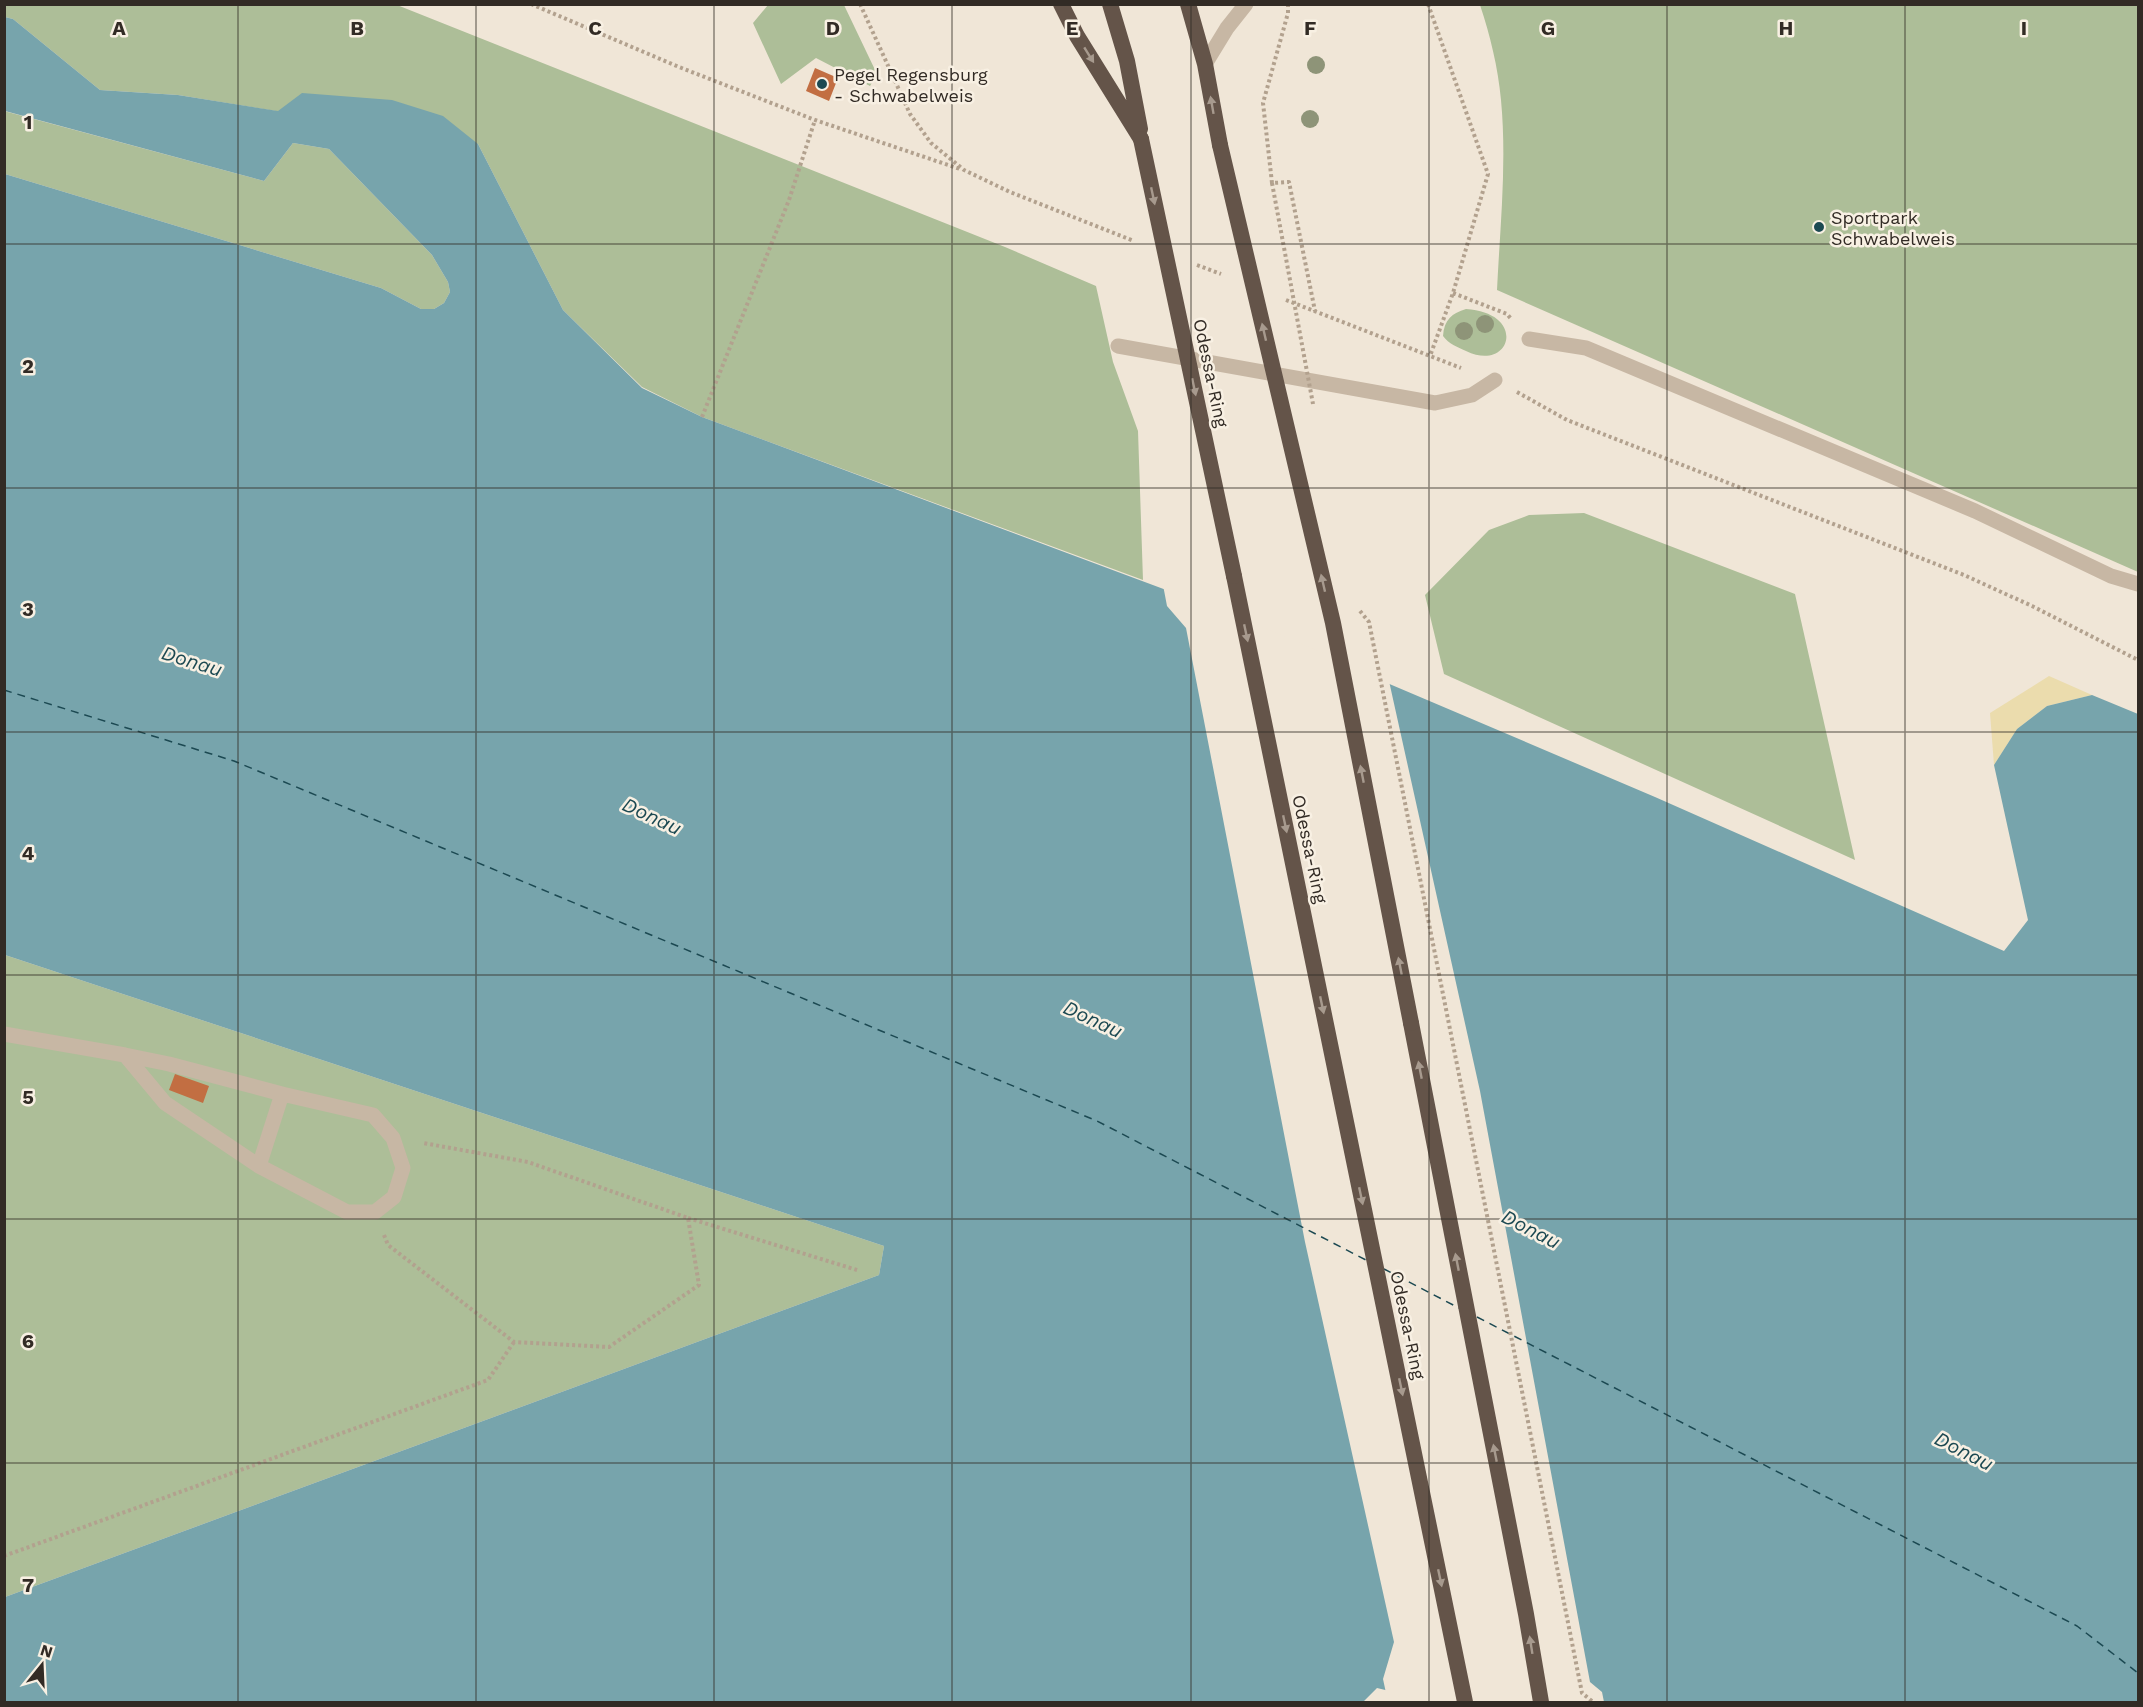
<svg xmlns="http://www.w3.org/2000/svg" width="2143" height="1707" font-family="'Work Sans',sans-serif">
<rect width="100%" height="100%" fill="#f0e6d7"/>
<path fill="#adbe98" d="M5,4L397,5L1005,247L1096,286L1113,362L1138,431L1143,580L702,417L642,387L563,310L478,144L178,95L100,90L13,19L5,17Z
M768,5H844L877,74L870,86L816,58L781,84L753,23Z
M1480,5H2138V572L1497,290C1500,227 1507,163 1501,100C1498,67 1490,35 1480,5Z
M4,111L264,181L293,143L329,149L432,255L448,282L450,292L444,303L434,309H421L381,288L5,174Z
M1466,309C1528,313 1511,373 1466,351C1457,347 1449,344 1443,336C1444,320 1452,313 1466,309Z
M1584,513L1795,594L1855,860L1444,674L1425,595L1489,530L1529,515Z
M5,955L884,1246L879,1275L5,1597Z"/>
<path fill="#ebdcad" d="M2049,676L2092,695L2047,706L2017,729L1994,765L1990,713Z"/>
<path fill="#77a4ac" d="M5,17L13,19L100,90L178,95L278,111L302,93L392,100L443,116L478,144L563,310L642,388L702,417L1185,597L1655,797L2004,951L2028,920L1994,765L2017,729L2047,706L2092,695L2138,714V1702H1435L1377,1688L1363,1702H5V1597L879,1275L884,1246L5,955V174L381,288L421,309H434L444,303L450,292L448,282L432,255L329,149L293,143L264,181L5,111Z"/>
<path fill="#f0e6d7" d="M1163,585L1389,681L1480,1091L1590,1682L1602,1692L1604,1702H1423L1386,1693L1383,1679L1394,1642L1305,1242L1186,628L1167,606Z"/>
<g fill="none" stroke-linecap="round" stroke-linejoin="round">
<path stroke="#1c4952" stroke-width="1.5" stroke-dasharray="8 6" stroke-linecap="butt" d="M4,690L234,761L1097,1121L1366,1260
M1384,1269L1459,1308
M1477,1317L2077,1626L2138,1673"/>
</g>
<path fill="#c26e42" d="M815,68L838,78L829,101L806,91Z
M175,1074L209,1086L203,1103L169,1090Z"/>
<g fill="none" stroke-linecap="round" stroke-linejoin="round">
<path stroke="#b2a18e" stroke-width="4" stroke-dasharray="3 3" stroke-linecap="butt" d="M531,4L679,67L815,120L960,169
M860,4L910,114L931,143L964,170L1010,192L1134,241
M1288,4V13L1263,103L1272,183L1289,182L1315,311
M1428,4L1488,174L1453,293L1430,356
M1197,265L1221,274
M1453,293L1507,314L1512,320
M1286,300L1461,368
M1517,392L1567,420L1964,575L2032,606L2138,660
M702,417L789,200L815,120
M688,1218L857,1270
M384,1235L388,1245L514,1342L609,1347L699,1285L688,1218L528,1162L423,1143
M4,1556L488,1380L514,1342"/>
<path stroke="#c7b7a4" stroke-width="15" d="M1205,64L1227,28L1246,4
M1529,339L1586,348L1975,511L2111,576L2138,584
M1118,346L1435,403L1472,395L1495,380
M4,1034L125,1055L169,1064L282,1094L373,1115L393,1138L403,1168L394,1197L375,1212H347L259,1166L165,1103L125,1055
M259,1166L282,1094"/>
<path stroke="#645449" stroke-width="16" d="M1061,4L1077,36L1141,139
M1110,4L1127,61L1140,129
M1188,4L1205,64L1220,145
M1234,576L1465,1702
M1411,1023L1526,1614L1541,1702"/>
<path stroke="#b2a18e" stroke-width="4" stroke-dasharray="3 3" stroke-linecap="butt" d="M1272,183L1313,404
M1360,611L1369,622L1582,1693L1593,1702"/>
<path stroke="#645449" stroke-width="16" d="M1141,139L1234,576
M1220,145L1333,623L1411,1023"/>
</g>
<g fill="#8e9478">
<circle cx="1316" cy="65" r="9"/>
<circle cx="1310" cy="119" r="9"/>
<circle cx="1485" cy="324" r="9"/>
<circle cx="1464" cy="331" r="9"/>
</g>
<defs><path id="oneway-solid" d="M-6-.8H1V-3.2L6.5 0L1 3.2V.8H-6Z" transform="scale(1.5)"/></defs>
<g fill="#a79a8e">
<use href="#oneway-solid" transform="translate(1089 55) rotate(58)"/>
<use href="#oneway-solid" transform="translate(1212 105) rotate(-100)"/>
<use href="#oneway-solid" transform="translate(1153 196) rotate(78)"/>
<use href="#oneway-solid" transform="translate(1264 332) rotate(-103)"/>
<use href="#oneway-solid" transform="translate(1194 387) rotate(78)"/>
<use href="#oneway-solid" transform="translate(1323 583) rotate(-103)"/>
<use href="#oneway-solid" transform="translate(1246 633) rotate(78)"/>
<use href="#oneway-solid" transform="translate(1362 774) rotate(-101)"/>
<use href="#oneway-solid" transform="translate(1285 824) rotate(78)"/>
<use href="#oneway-solid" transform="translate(1400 966) rotate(-101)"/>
<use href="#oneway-solid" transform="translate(1322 1005) rotate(78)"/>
<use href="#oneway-solid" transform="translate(1420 1070) rotate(-101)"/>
<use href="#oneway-solid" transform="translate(1361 1196) rotate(78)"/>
<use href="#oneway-solid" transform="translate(1457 1262) rotate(-101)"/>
<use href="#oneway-solid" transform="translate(1401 1387) rotate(78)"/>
<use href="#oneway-solid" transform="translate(1495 1453) rotate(-101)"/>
<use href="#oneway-solid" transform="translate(1440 1578) rotate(78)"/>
<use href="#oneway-solid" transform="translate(1531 1645) rotate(-99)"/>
</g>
<path fill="none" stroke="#322b25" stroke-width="1.5" stroke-opacity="0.55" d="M238,4V1702M476,4V1702M714,4V1702M952,4V1702M1191,4V1702M1429,4V1702M1667,4V1702M1905,4V1702M4,244H2138M4,488H2138M4,732H2138M4,975H2138M4,1219H2138M4,1463H2138"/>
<g fill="#1c4952" stroke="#f8f0e3" stroke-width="2">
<circle cx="822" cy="84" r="6"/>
<circle cx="1819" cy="227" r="6"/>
</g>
<g text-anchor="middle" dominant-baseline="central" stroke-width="5" stroke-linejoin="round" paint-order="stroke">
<g font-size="18" fill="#322b25" stroke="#f8f0e3" text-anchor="start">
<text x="834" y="74">Pegel Regensburg<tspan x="834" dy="21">- Schwabelweis</tspan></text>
<text x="1831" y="217">Sportpark<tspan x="1831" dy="21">Schwabelweis</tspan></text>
</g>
<g font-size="18" fill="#322b25" stroke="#f8f0e3">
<text transform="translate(1211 373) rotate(78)">Odessa-Ring</text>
<text transform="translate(1310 849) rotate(78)">Odessa-Ring</text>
<text transform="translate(1408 1325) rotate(78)">Odessa-Ring</text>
</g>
<g font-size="20" font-style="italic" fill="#1c4952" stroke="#f8f0e3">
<text transform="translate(192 661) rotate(17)">Donau</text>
<text transform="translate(652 816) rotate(25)">Donau</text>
<text transform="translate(1093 1019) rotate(25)">Donau</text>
<text transform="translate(1531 1229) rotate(27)">Donau</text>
<text transform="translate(1964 1451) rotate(27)">Donau</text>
</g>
</g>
<g font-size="20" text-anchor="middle" font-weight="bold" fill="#322b25" stroke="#f8f0e3" stroke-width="5" stroke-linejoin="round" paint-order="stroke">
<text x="119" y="35">A</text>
<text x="357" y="35">B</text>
<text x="595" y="35">C</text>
<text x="833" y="35">D</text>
<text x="1072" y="35">E</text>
<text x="1310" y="35">F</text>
<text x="1548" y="35">G</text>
<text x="1786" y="35">H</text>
<text x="2024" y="35">I</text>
<text x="28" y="129">1</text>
<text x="28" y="373">2</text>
<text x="28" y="616">3</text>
<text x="28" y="860">4</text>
<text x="28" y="1104">5</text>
<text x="28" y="1348">6</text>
<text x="28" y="1592">7</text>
</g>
<rect width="2143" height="1707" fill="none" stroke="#322b25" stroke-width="12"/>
<g transform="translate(42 1665) rotate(18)" stroke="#f8f0e3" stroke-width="4.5" paint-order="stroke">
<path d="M0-4.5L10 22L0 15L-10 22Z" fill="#322b25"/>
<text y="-9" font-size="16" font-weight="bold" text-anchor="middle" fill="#322b25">N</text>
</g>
</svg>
